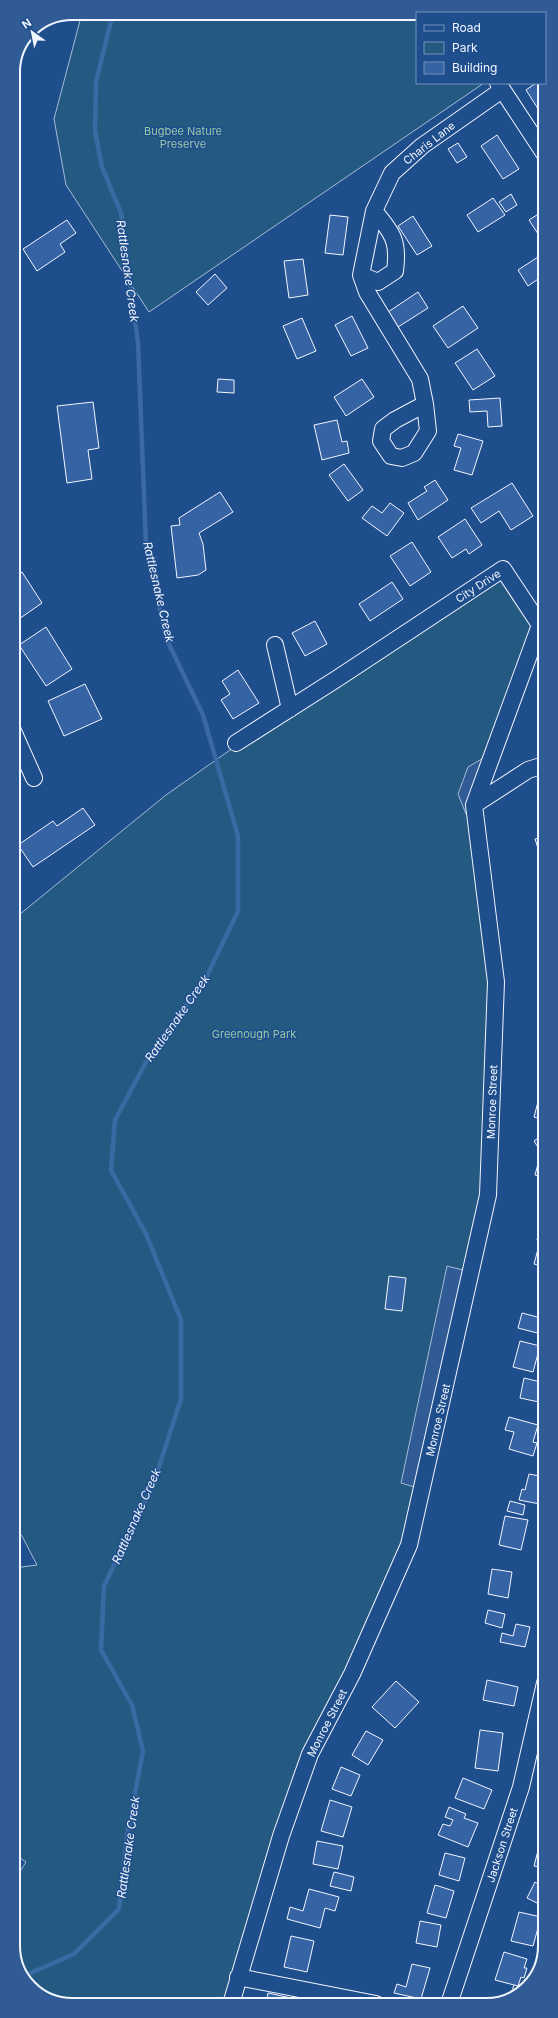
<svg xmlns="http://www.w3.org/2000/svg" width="558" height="2018" font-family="Inter,sans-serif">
<rect width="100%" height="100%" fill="#1f4e8c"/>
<path fill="#245a82" stroke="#a8bbd7" d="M82,13H417V83H484L149,312L66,185L54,119Z
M503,569L540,625L474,805L496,982L488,1195L409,1545L310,1754L231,2004L68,2005L33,1990L14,1958V1881L26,1862L14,1854V1568L37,1565L22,1536L14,1526V919L166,795L233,748Z"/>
<path fill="#305b95" stroke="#a8bbd7" d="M487,756L466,814L458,794L468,767Z
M447,1266L467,1271L418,1488L401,1483Z"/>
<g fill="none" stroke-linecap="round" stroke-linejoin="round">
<path stroke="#3b69a3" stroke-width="4.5" d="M24,1976L74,1954L119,1909L127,1836L143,1751L132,1705L101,1650L104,1586L153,1485L181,1399V1320L146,1234L111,1170L115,1120L152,1051L206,978L238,911V836L203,715L166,638L146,545L138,343L121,213L102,167L95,131L96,82L113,13"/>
</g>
<path fill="#3563a3" stroke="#f2f6ff" d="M536,83H544V113L542,115L526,90Z
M497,135L519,169L503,179L481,146Z
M458,143L467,157L457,163L448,149Z
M511,194L517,205L506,212L499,202Z
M493,198L505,215L478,232L467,215Z
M543,211L544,239L542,240L529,220Z
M330,215L348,217L343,255L325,253Z
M413,216L432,246L417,255L398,226Z
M67,220L76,233L60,244L65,252L37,271L23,249Z
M538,257L544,265V275L528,286L518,270Z
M303,259L308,295L289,298L284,261Z
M215,274L227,288L208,305L196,292Z
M418,292L428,308L398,327L388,312Z
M463,306L478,328L448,348L433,326Z
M352,316L368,348L351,356L335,325Z
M302,318L316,351L297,359L283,326Z
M477,349L495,376L473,390L455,363Z
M218,379L234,380V393L217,392Z
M362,379L374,397L346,416L334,397Z
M500,398L502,426L488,427L487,411L470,412L469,400Z
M93,402L99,448L88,450L92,479L67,483L57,406Z
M337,420L342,442L347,441L349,453L322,460L314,425Z
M458,434L483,441L472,475L454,470L461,448L454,446Z
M344,464L363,490L348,501L329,475Z
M435,480L448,500L418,520L408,503L427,491L424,487Z
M512,483L533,516L511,530L499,511L481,523L471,508Z
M220,492L233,512L199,533L203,544L206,570L198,575L177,578L171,526L180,525L179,518Z
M390,503L404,513L387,536L362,518L372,506L382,513Z
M465,519L482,545L469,554L466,549L452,558L438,537Z
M412,542L431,572L410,586L390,556Z
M22,572L42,603L19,619L13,611V577Z
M392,582L403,599L370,621L359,604Z
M315,621L327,644L305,656L292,633Z
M46,627L72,669L46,686L19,645Z
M238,670L259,703L233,719L221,700L230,694L222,681Z
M85,684L102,719L64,736L48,701Z
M83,808L95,825L33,867L18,845L53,821L57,826Z
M544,836V867L535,839Z
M544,875V884L541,885L538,877Z
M540,1094L544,1095V1120L534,1117Z
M544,1134L545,1150L541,1152L534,1141Z
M540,1156L545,1157V1178L535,1175Z
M541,1223L545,1224V1242L537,1240Z
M538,1249L545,1251V1267L534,1264Z
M389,1276L406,1278L402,1311L385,1309Z
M543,1287H545V1306L538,1304Z
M522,1313L545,1319V1335L518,1328Z
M520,1341L540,1346L533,1372L513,1367Z
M524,1378L545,1383V1410L538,1409L539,1402L520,1398Z
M509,1417L538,1425L533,1442L537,1443L533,1456L509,1449L514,1432L505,1430Z
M529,1474L545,1477V1505L519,1500L522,1489L525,1490Z
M510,1501L525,1505L523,1515L507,1511Z
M505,1516L528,1520L521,1550L499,1545Z
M492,1569L512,1572L508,1598L488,1594Z
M488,1610L505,1614L502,1628L485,1623Z
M516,1624L530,1627L525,1647L500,1642L502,1633L513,1636Z
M487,1680L518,1687L514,1706L483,1700Z
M396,1681L419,1702L395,1728L372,1707Z
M480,1730L503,1733L498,1771L475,1768Z
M366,1731L383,1740L368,1765L352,1755Z
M341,1767L360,1775L351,1796L332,1789Z
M463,1778L492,1790L484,1809L455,1798Z
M330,1800L352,1807L343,1837L321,1831Z
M449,1807L466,1814L464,1818L478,1823L468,1847L438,1835L443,1824L450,1826L453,1820L445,1817Z
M542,1835L545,1836V1868L534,1866Z
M317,1841L343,1846L338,1869L313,1864Z
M445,1853L465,1858L459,1881L439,1875Z
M334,1872L354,1877L351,1891L330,1886Z
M545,1874V1907L527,1898L535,1882L540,1885Z
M435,1885L454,1891L446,1918L427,1913Z
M309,1889L339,1897L335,1911L325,1908L320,1928L287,1919L290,1907L303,1911Z
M519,1912L541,1917L533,1946L511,1941Z
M420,1921L441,1925L437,1947L416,1943Z
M291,1936L314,1941L307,1972L284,1967Z
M504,1952L527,1959L524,1968H527L524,1978L521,1977L518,1986L495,1980Z
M412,1964L430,1968L421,1999L394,1993L397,1984L406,1987Z
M268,1993L291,1998L290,2004H266Z"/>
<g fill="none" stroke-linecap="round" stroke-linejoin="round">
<defs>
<path id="minor" d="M498,83L544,153
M361,275L378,282L395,271C399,242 393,233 374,211
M425,404L428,431L414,453L402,458L391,456L381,441L383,429L395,420L425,404L420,379L367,292L361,275L374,211L392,173L422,146L502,90
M275,645L290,709
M13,731L34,778
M474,805L528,770L544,765
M238,1977L376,2004
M231,2004L281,1836L310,1754L352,1674L409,1545L488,1195L496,982L474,805L540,625L503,569L338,678L236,743
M449,2004L521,1787L545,1683"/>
</defs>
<use href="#minor" stroke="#f2f6ff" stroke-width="18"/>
<use href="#minor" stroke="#1f4e8c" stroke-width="16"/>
<path stroke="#f2f6ff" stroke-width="1" stroke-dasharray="5 2" stroke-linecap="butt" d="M510,1996L514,1985"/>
</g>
<g text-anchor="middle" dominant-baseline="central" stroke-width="3" stroke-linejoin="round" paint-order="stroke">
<g font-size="11" fill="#97c8a6" stroke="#1f4e8c">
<text x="183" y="131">Bugbee Nature<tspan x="183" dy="13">Preserve</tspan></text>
<text x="254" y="1034">Greenough Park</text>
</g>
<g font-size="11" fill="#f2f6ff" stroke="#1f4e8c">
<text transform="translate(429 143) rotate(-38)">Charis Lane</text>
<text transform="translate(478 586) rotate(-33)">City Drive</text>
<text transform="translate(492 1102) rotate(-88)">Monroe Street</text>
<text transform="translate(438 1420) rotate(-77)">Monroe Street</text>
<text transform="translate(327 1723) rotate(-63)">Monroe Street</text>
<text transform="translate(502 1845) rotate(-72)">Jackson Street</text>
</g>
<g font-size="12" font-style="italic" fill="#f2f6ff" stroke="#1f4e8c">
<text transform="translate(128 271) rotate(82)">Rattlesnake Creek</text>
<text transform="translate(159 592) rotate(77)">Rattlesnake Creek</text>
<text transform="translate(177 1018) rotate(-55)">Rattlesnake Creek</text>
<text transform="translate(136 1516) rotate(-66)">Rattlesnake Creek</text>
<text transform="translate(128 1847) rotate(-82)">Rattlesnake Creek</text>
</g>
</g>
<path d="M0 0H558V2018H0ZM72 20H486A52 52 0 0 1 538 72V1946A52 52 0 0 1 486 1998H72A52 52 0 0 1 20 1946V72A52 52 0 0 1 72 20Z" fill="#305b95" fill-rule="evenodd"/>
<path fill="none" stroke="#f2f6ff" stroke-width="2" d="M72 20H486A52 52 0 0 1 538 72V1946A52 52 0 0 1 486 1998H72A52 52 0 0 1 20 1946V72A52 52 0 0 1 72 20Z"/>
<rect x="416" y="12" width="130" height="72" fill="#1f4e8c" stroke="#7391ba"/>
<rect x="424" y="25" width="20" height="6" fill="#1f4e8c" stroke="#7391ba"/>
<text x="452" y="32" font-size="12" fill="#f2f6ff">Road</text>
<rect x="424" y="42" width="20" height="12" fill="#245a82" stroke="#7391ba"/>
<text x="452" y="52" font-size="12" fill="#f2f6ff">Park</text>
<rect x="424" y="62" width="20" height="12" fill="#3563a3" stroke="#7391ba"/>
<text x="452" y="72" font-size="12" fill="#f2f6ff">Building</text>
<g transform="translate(32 32) rotate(327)" stroke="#1f4e8c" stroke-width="3" paint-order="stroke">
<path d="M0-3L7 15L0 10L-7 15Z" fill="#f2f6ff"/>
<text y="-6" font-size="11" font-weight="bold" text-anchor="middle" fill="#f2f6ff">N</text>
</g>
</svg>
